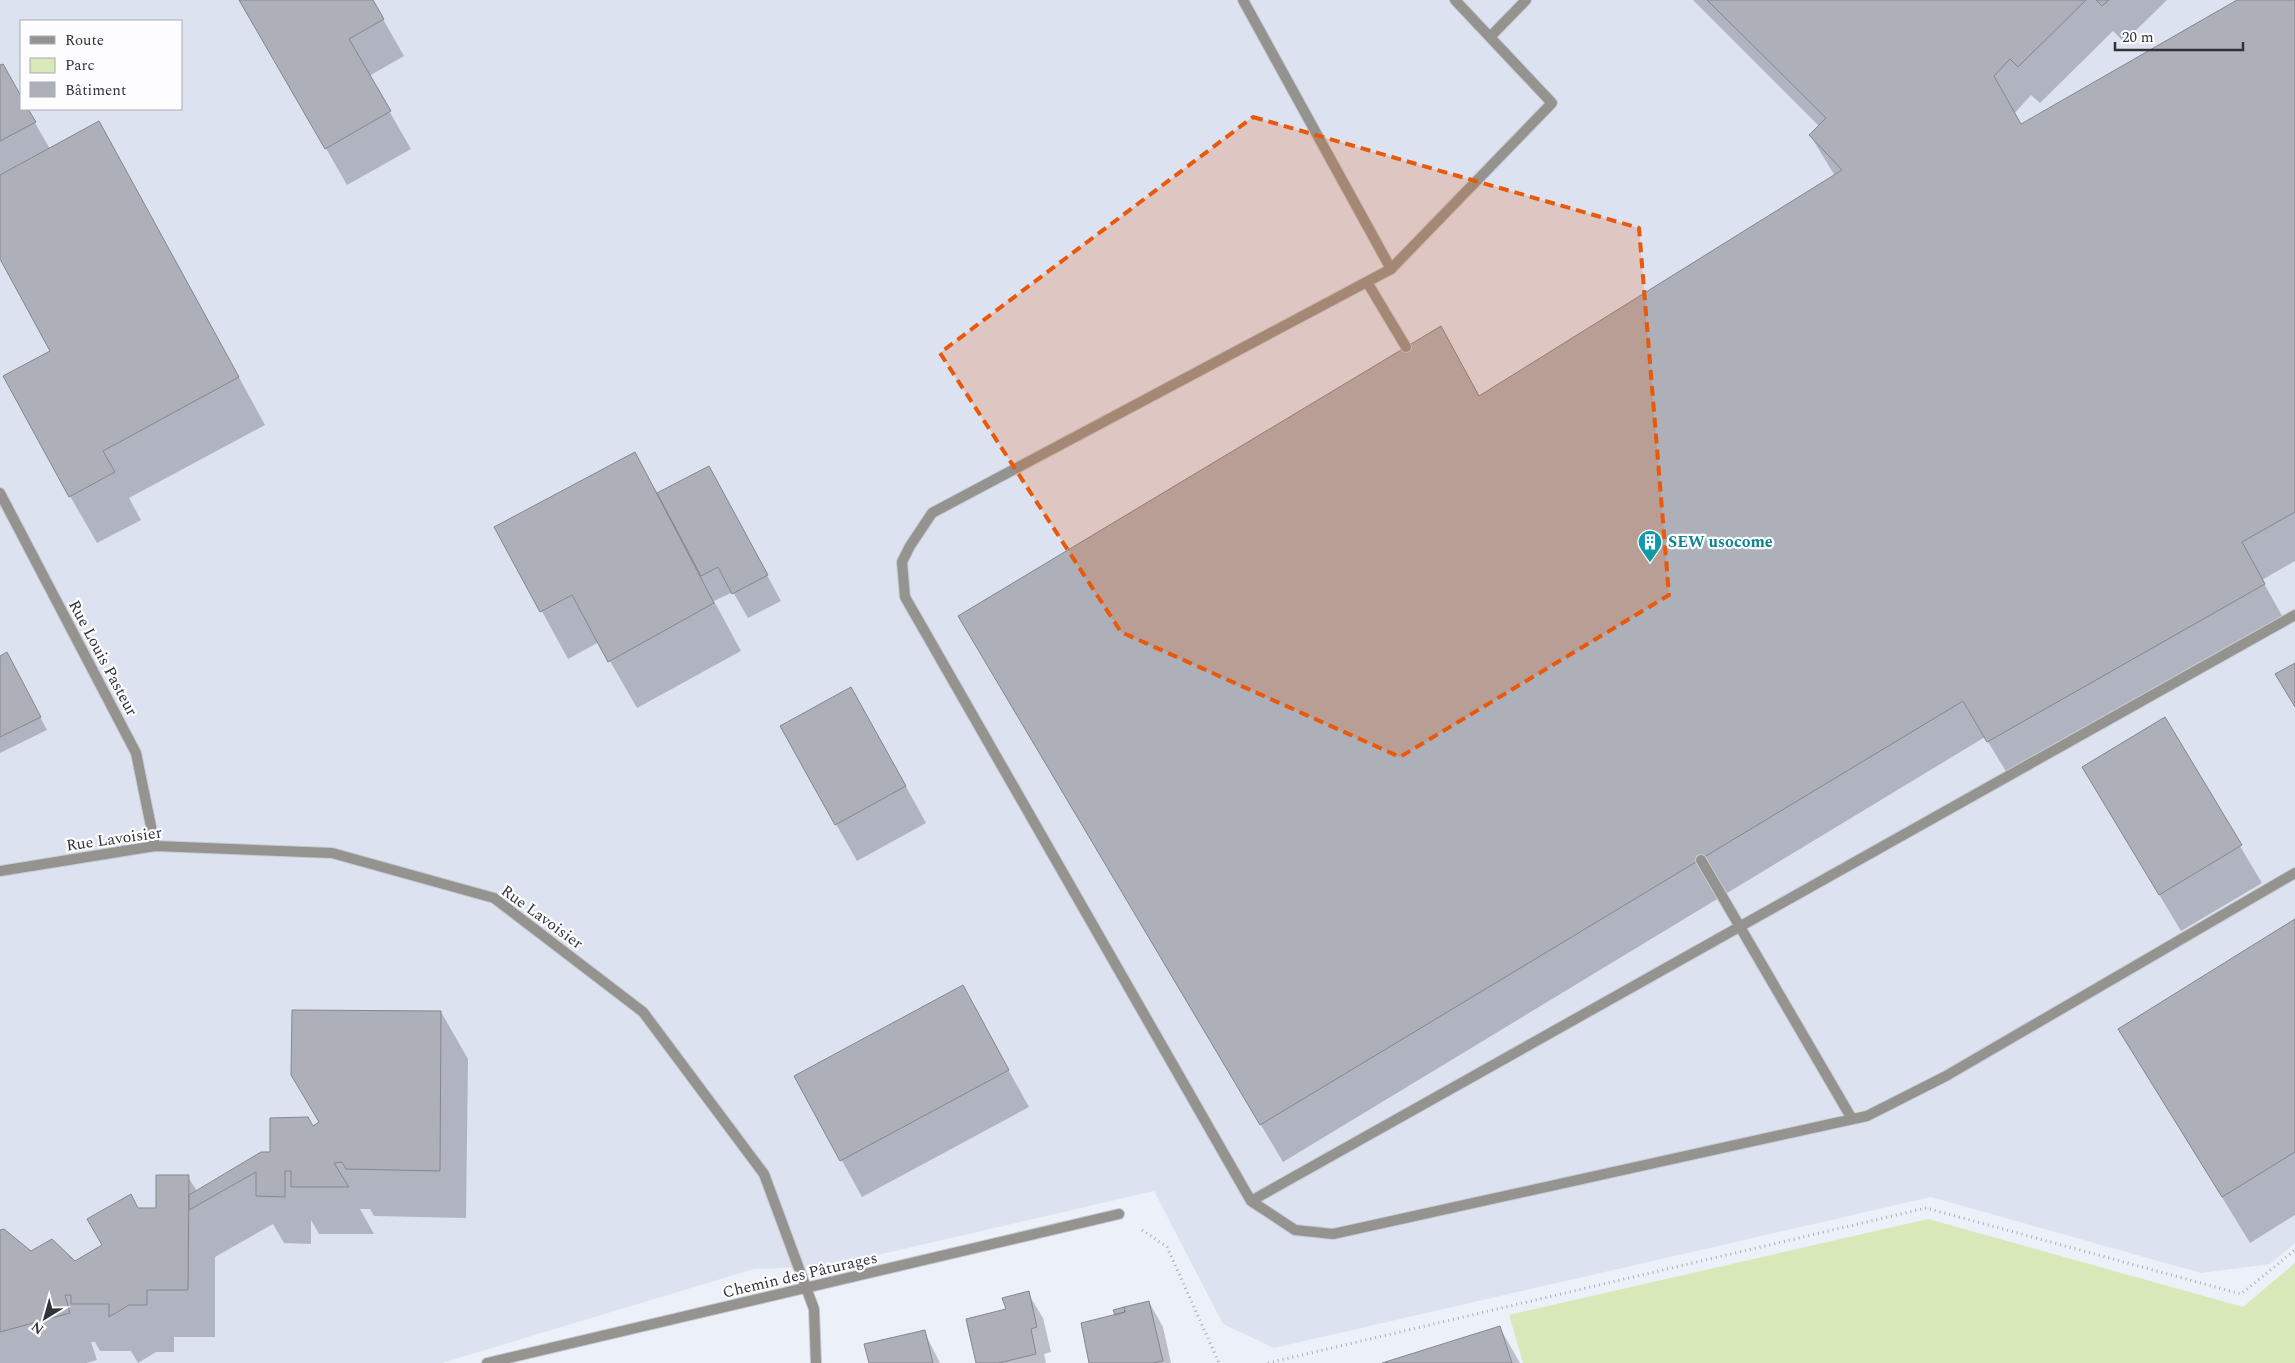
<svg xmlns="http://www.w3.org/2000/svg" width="2295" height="1363" font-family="Spectral,serif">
<rect width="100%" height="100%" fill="#ecf0f8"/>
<path fill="#dce2f0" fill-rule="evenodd" d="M0,0H2295V1243L2270,1264L2201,1273L1931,1197L1274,1348L1223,1324L1154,1191L830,1266L754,1269L442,1363H0ZM21,21H181V109H21Z"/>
<path fill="#d8e8b8" d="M1928,1219L2243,1307L2295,1263V1363H1523L1509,1315Z"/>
<path fill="#0003" d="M241,0H372L404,56L369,76L411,149L347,185Z
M1693,0H2167L2124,42L2113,31L2040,103L2031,95L2014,114L2021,126L2240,0H2295V561L2262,580L2285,621L2010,778L1985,737L1283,1162L981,653L1441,327L1480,397L1835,176L1810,135L1819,126Z
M3,65L21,98V109H27L50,149L125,169L265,425L129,498L141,520L97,543L70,496L51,351L0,257V67Z
M634,454L658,494L709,467L781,601L748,618L733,592L714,601L741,651L637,708L599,642L568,659L496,527Z
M0,657L13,666L47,730L0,753Z
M2164,719L2262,883L2181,931L2105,804Z
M872,725L926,823L857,861L836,824Z
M2295,921V1215L2250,1243L2119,1029Z
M441,1012L468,1059L466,1218L374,1216L370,1209H360L374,1234H319L311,1220V1244L284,1243L273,1224L215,1257V1337H174V1352H156L138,1363L131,1351H100L95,1342H91L97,1360L86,1363H0V1231L31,1253L75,1262L104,1246L138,1209L157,1210L188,1177L197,1191L271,1153L313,1128Z
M983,1024L1029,1107L862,1197L796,1077Z
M1028,1293L1043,1318L1051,1352L1044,1354L1046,1363H978L1007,1310Z
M1149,1302L1163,1327L1171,1363H1091L1116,1316Z
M1500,1328L1520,1363H1387Z
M924,1331L940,1363H870Z"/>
<path fill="#adb0b8" stroke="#83878e" d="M239,0H373L384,19L349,39L391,111L325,149Z
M1707,0H2086L2018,67L2010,59L1994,76L2021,124L2237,0H2295V512L2242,542L2265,584L1987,742L1963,701L1260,1125L958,616L1441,326L1479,396L1842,170L1809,135L1826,118Z
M2096,0H2109L2102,6Z
M3,64L21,96V109H28L36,122L0,141V65Z
M99,121L239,377L103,451L115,472L69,497L3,376L50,351L0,259V175Z
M635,452L714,603L608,662L572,595L540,612L494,527Z
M709,466L768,575L732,594L718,567L701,576L657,493Z
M7,652L41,717L0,737V656Z
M2295,663V707L2275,674Z
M851,687L906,786L835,825L780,726Z
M2165,717L2242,845L2159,895L2082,767Z
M2295,919V1152L2222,1197L2118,1029Z
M963,985L1009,1070L840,1161L794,1076Z
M292,1010L441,1011L440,1171L346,1169L342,1162L334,1163L349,1187H291V1171H285V1197L256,1196V1172L189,1210V1195L261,1152H270V1118L308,1117L313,1126L319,1122L291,1075Z
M156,1175H189L188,1290H147V1305H129L109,1317V1304H71V1295H65L70,1313L0,1332V1230L4,1229L31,1251L52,1239L75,1261L102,1245L87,1219L131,1194L138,1208H156Z
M1029,1291L1037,1327L1031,1329L1036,1354L999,1363H976L966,1319L1006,1309L1002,1298Z
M1149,1301L1163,1361L1153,1363H1089L1081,1323L1125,1312L1124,1307Z
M1124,1307L1125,1312L1115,1315L1113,1310Z
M1500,1326L1512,1363H1382Z
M925,1330L933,1363H869L864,1344Z"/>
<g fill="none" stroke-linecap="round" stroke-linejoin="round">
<defs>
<path id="lane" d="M1455,0L1552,103L1391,269L932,513L910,546L902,562L905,597L1251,1201L1295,1230L1333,1234L1867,1116L1946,1076L2295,873
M1490,37L1526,0
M1367,282L1406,347
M1701,860L1852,1119
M1251,1201L2295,615"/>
<path id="street" d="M1243,0L1391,269
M0,493L136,753L155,846
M0,871L155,846L332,853L494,898L643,1012L764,1174L814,1309L816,1363
M487,1363L1119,1214"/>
</defs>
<use href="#lane" stroke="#c7cad1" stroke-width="12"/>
<use href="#street" stroke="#c7cad1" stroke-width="12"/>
<path stroke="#aaadb3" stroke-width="3" stroke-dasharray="1 4" stroke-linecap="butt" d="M1142,1230L1167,1247L1219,1363
M1268,1363L1926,1208L2241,1294L2295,1250"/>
<use href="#lane" stroke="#94938f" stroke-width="10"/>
<use href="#street" stroke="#94938f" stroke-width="10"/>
</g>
<path fill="#e8590c" fill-opacity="0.2" stroke="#e8590c" stroke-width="4" stroke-dasharray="10 6" stroke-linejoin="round" d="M1253,117L1639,228L1669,595L1400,757L1121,632L940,353Z"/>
<defs>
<symbol id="building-pin" viewBox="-11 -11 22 30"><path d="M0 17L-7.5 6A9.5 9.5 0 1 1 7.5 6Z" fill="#0f9aa8" stroke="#fdfdff"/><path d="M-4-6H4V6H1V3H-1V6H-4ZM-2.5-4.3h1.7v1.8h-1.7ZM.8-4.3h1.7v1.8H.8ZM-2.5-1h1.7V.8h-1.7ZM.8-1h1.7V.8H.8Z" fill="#fff"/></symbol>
</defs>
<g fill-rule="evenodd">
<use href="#building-pin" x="1636" y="528" width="28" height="38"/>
</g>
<g text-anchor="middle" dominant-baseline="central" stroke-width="4.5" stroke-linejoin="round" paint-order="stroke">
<g font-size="16" font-weight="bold" fill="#0d838f" stroke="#fdfdff" text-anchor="start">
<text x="1668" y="542">SEW usocome</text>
</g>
<g font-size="16" fill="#323336" stroke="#fdfdff">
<text transform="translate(103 658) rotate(62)">Rue Louis Pasteur</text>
<text transform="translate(114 839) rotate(-8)">Rue Lavoisier</text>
<text transform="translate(542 917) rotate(36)">Rue Lavoisier</text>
<text transform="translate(800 1275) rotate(-13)">Chemin des Pâturages</text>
</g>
</g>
<rect x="20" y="20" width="162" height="90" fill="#fdfdff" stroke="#acacaf"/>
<rect x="30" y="36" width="25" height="8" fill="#94938f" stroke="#acacaf"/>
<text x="65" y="45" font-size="15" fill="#323336">Route</text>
<rect x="30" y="58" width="25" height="15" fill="#d8e8b8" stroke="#acacaf"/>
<text x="65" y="70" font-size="15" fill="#323336">Parc</text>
<rect x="30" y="82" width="25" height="15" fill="#adb0b8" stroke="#acacaf"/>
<text x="65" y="95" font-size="15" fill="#323336">Bâtiment</text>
<g transform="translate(45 1318) rotate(217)" stroke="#fdfdff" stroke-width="4" paint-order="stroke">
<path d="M0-4L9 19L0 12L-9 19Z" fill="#323336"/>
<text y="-8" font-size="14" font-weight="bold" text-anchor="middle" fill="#323336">N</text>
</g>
<path d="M2115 42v8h128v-8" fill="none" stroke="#323336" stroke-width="2.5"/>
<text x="2122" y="42" font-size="15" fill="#323336" stroke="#fdfdff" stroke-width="4" paint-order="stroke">20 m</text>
</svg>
